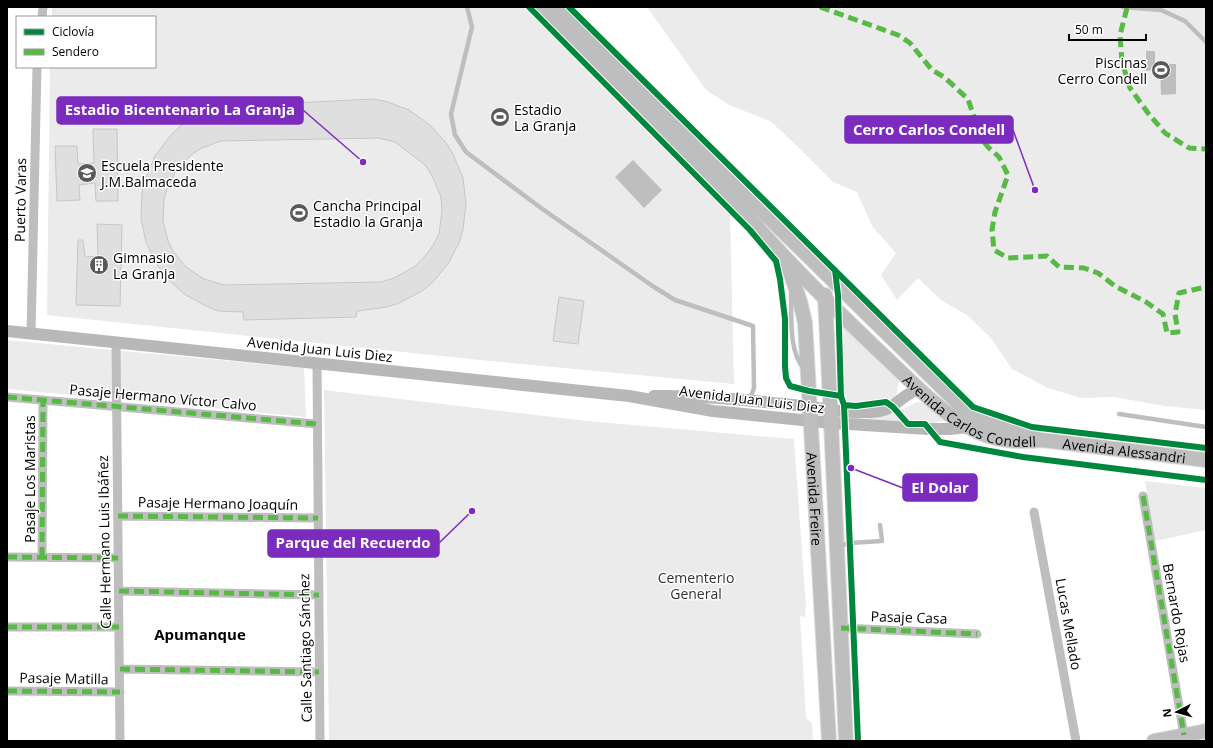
<svg xmlns="http://www.w3.org/2000/svg" width="1213" height="748" font-family="'Open Sans',sans-serif">
<rect width="100%" height="100%" fill="#fff"/>
<path fill="#ebebeb" d="M52,7H524L627,109L730,215L734,384L480,360L47,315L50,67H155V17H52Z
M647,7H1206V410L1165,406L1113,397L1081,398L1048,388L1012,369L990,337L967,315L941,300L918,278L897,300L881,275L896,253L872,226L857,192L833,182L795,144L770,121L729,105L706,90Z
M835,317L900,376L896,398L846,404L839,400Z
M7,340L304,368L306,417L7,389Z
M324,390L587,421L794,439L806,607L805,617L800,616L806,718L812,723L813,741H329Z
M917,402L924,404L944,421L933,423L868,421L865,419L895,413Z
M1145,481L1206,488V530L1155,541Z"/>
<path fill="#bebebe" d="M1146,51H1155V70L1146,71Z
M1160,64H1176V94L1161,95Z
M633,160L662,190L644,208L615,177Z"/>
<path fill="#dfdfdf" stroke="#c6c6c6" fill-rule="evenodd" d="M372,99L385,101L409,110L430,125L447,144L453,154L463,178L466,204L463,229L460,241L448,264L432,283L422,291L399,303L387,307L357,311L356,317L244,320L243,312L218,311L206,306L184,294L165,276L158,266L146,243L141,218L142,192L145,180L155,156L171,135L180,126L203,112L215,107ZM378,138L395,142L425,165L433,178L441,197L442,210L439,234L432,247L425,256L414,267L405,272L394,278L381,282L224,285L204,279L186,267L173,251L168,241L163,221L164,199L167,189L176,170L191,155L200,149L220,141Z
M93,129H117L118,201H96L95,183L79,185L80,200L57,201L55,146H77L78,164L94,163Z
M97,224L122,225L120,306L76,305L78,240H83L85,257L98,256Z
M559,297L584,301L578,344L553,341Z"/>
<g fill="none" stroke-linecap="round" stroke-linejoin="round">
<defs>
<g id="primary">
<path id="s1" d="M538,7C597,67 659,124 717,185C731,199 746,214 759,229C798,273 839,313 881,353C908,378 934,407 967,426C989,440 1016,443 1042,440L1206,460"/>
<path d="M554,7L961,406L986,421L1036,438"/>
<path id="s2" d="M787,263L800,301L805,323L829,741"/>
<path d="M825,295L846,741"/>
<path d="M1154,741L1206,731"/>
</g>
</defs>
<use href="#primary" stroke="#dbdbdb" stroke-width="16"/>
<path stroke="#bebebe" stroke-width="4.5" d="M467,7L472,27L451,114L455,135L466,152L541,208L654,287L675,300L753,326L754,388L750,399
M1123,7L1161,10L1185,21L1206,42
M791,293C792,317 788,350 804,369
M1119,414L1206,427
M839,546L849,543L882,541L880,525"/>
<path stroke="#bebebe" stroke-width="9" d="M42,17L43,7
M31,334L37,67
M116,342L120,741
M317,363L320,741
M7,397L317,424
M1143,496L1184,735
M1034,512L1076,741
M118,516L318,518
M7,557L118,558
M42,557L43,400
M119,591L319,595
M7,627H119
M841,628L977,634
M120,669L319,672
M7,691L120,692"/>
<path stroke="#b8b8b8" stroke-width="12" d="M7,331L629,396L713,411L832,423L928,429H950L968,427
M654,396C704,395 754,401 804,406C827,409 857,415 880,411C896,408 904,393 919,389"/>
<use href="#primary" stroke="#bebebe" stroke-width="14"/>
<path stroke="#58b947" stroke-width="5" stroke-dasharray="10 5" stroke-linecap="butt" d="M820,7L898,35L910,43L932,70L944,77L968,99L981,138L988,147L999,157L1008,175L995,212L992,230L994,250L1008,258L1047,256L1059,267L1084,268L1098,273L1115,286L1146,302L1163,314L1167,333L1178,332L1175,314L1179,293L1206,287
M1127,8L1120,35L1122,62L1130,88L1148,113L1165,133L1189,148L1206,149
M7,397L317,424
M1143,496L1184,735
M118,516L318,518
M7,557L118,558
M42,557L43,400
M119,591L319,595
M7,627H119
M841,628L977,634
M120,669L319,672
M7,691L120,692"/>
<defs>
<path id="cycleway" d="M529,7L750,230L776,261L780,279L785,319V366L786,378L790,386L809,391L841,396L844,405L856,406L886,402L893,407L908,424H925L940,442L1023,457L1206,480
M569,7L973,407L1032,427L1206,448
M835,270L838,295L841,396
M844,405L858,741"/>
</defs>
<use href="#cycleway" stroke="#fff" stroke-width="8"/>
<use href="#cycleway" stroke="#00873e" stroke-width="6"/>
</g>
<defs>
<symbol id="stadium-disc" viewBox="-11 -11 22 22"><circle r="9.5" fill="#595959" stroke="#fff"/><path d="M0-5a6.5 5 0 1 0 0 10a6.5 5 0 1 0 0-10ZM-3.5-1.8h7v3.6h-7Z" fill="#fff"/></symbol>
<symbol id="school-disc" viewBox="-11 -11 22 22"><circle r="9.5" fill="#595959" stroke="#fff"/><path d="M0-5L7-2L0 1L-7-2ZM-4 1L0 2.5L4 1V4Q0 6-4 4Z" fill="#fff"/></symbol>
<symbol id="building-disc" viewBox="-11 -11 22 22"><circle r="9.5" fill="#595959" stroke="#fff"/><path d="M-4-6H4V6H1V3H-1V6H-4ZM-2.5-4.3h1.7v1.8h-1.7ZM.8-4.3h1.7v1.8H.8ZM-2.5-1h1.7V.8h-1.7ZM.8-1h1.7V.8H.8Z" fill="#fff"/></symbol>
</defs>
<g fill-rule="evenodd">
<use href="#stadium-disc" x="1150" y="59" width="22" height="22"/>
<use href="#stadium-disc" x="489" y="106" width="22" height="22"/>
<use href="#school-disc" x="76" y="162" width="22" height="22"/>
<use href="#stadium-disc" x="288" y="202" width="22" height="22"/>
<use href="#building-disc" x="88" y="254" width="22" height="22"/>
</g>
<g text-anchor="middle" dominant-baseline="central" stroke-width="3" stroke-linejoin="round" paint-order="stroke">
<g font-size="14" fill="#000" stroke="#fff" text-anchor="start">
<text x="1147" y="62" text-anchor="end">Piscinas<tspan x="1147" dy="16">Cerro Condell</tspan></text>
<text x="514" y="109">Estadio<tspan x="514" dy="16">La Granja</tspan></text>
<text x="101" y="165">Escuela Presidente<tspan x="101" dy="16">J.M.Balmaceda</tspan></text>
<text x="313" y="205">Cancha Principal<tspan x="313" dy="16">Estadio la Granja</tspan></text>
<text x="113" y="257">Gimnasio<tspan x="113" dy="16">La Granja</tspan></text>
</g>
<g font-size="14" fill="#000" stroke="#fff">
<text transform="translate(20 200) rotate(-89)">Puerto Varas</text>
<text transform="translate(320 349) rotate(6)">Avenida Juan Luis Diez</text>
<text transform="translate(163 397) rotate(5)">Pasaje Hermano Víctor Calvo</text>
<text transform="translate(752 399) rotate(7)">Avenida Juan Luis Diez</text>
<text stroke="none"><textPath href="#s1" startOffset="597">Avenida Carlos Condell</textPath></text>
<text stroke="none"><textPath href="#s1" startOffset="761">Avenida Alessandri</textPath></text>
<text transform="translate(29 479) rotate(-90)">Pasaje Los Maristas</text>
<text stroke="none"><textPath href="#s2" startOffset="239">Avenida Freire</textPath></text>
<text transform="translate(218 503) rotate(1)">Pasaje Hermano Joaquín</text>
<text transform="translate(104 542) rotate(-91)">Calle Hermano Luis Ibáñez</text>
<text transform="translate(1177 613) rotate(80)">Bernardo Rojas</text>
<text transform="translate(909 617) rotate(2)">Pasaje Casa</text>
<text transform="translate(1069 624) rotate(80)">Lucas Mellado</text>
<text transform="translate(305 648) rotate(-91)">Calle Santiago Sánchez</text>
<text transform="translate(64 678) rotate(1)">Pasaje Matilla</text>
</g>
<g font-size="14" fill="#323232" stroke="#fff">
<text x="696" y="577">Cementerio<tspan x="696" dy="16">General</tspan></text>
</g>
<g font-size="15" font-weight="bold" fill="#000" stroke="#fff">
<text x="200" y="634">Apumanque</text>
</g>
</g>
<path fill="none" stroke="#7b2cbf" stroke-width="1.5" d="M363 162L303 110M1035 190L1013 130M851 468L903 488M472 511L439 543"/>
<g fill="#7b2cbf" stroke="#fff" stroke-width="1.5">
<circle cx="363" cy="162" r="4"/>
<circle cx="1035" cy="190" r="4"/>
<circle cx="851" cy="468" r="4"/>
<circle cx="472" cy="511" r="4"/>
</g>
<g fill="#7b2cbf" stroke="#7b2cbf" stroke-width="1.5">
<rect x="57" y="97" width="246" height="27" rx="4"/>
<rect x="845" y="116" width="168" height="27" rx="4"/>
<rect x="903" y="474" width="74" height="27" rx="4"/>
<rect x="268" y="530" width="171" height="27" rx="4"/>
</g>
<g font-size="15" text-anchor="middle" font-weight="bold" fill="#fff">
<text x="180" y="115">Estadio Bicentenario La Granja</text>
<text x="929" y="135">Cerro Carlos Condell</text>
<text x="940" y="493">El Dolar</text>
<text x="353" y="548">Parque del Recuerdo</text>
</g>
<rect width="1213" height="748" fill="none" stroke="#000000" stroke-width="16"/>
<rect x="16" y="16" width="140" height="52" fill="#ffffff" stroke="#999999"/>
<rect x="24" y="29" width="20" height="6" fill="#00873e" stroke="#999999"/>
<text x="52" y="36" font-size="12" fill="#000000">Ciclovía</text>
<rect x="24" y="49" width="20" height="6" fill="#58b947" stroke="#999999"/>
<text x="52" y="56" font-size="12" fill="#000000">Sendero</text>
<g transform="translate(1177 712) rotate(264)" stroke="#ffffff" stroke-width="3" paint-order="stroke">
<path d="M0-3L7 15L0 10L-7 15Z" fill="#000000"/>
<text y="-6" font-size="11" font-weight="bold" text-anchor="middle" fill="#000000">N</text>
</g>
<path d="M1069 34v6h77v-6" fill="none" stroke="#000000" stroke-width="2"/>
<text x="1075" y="34" font-size="12" fill="#000000" stroke="#ffffff" stroke-width="3" paint-order="stroke">50 m</text>
</svg>
